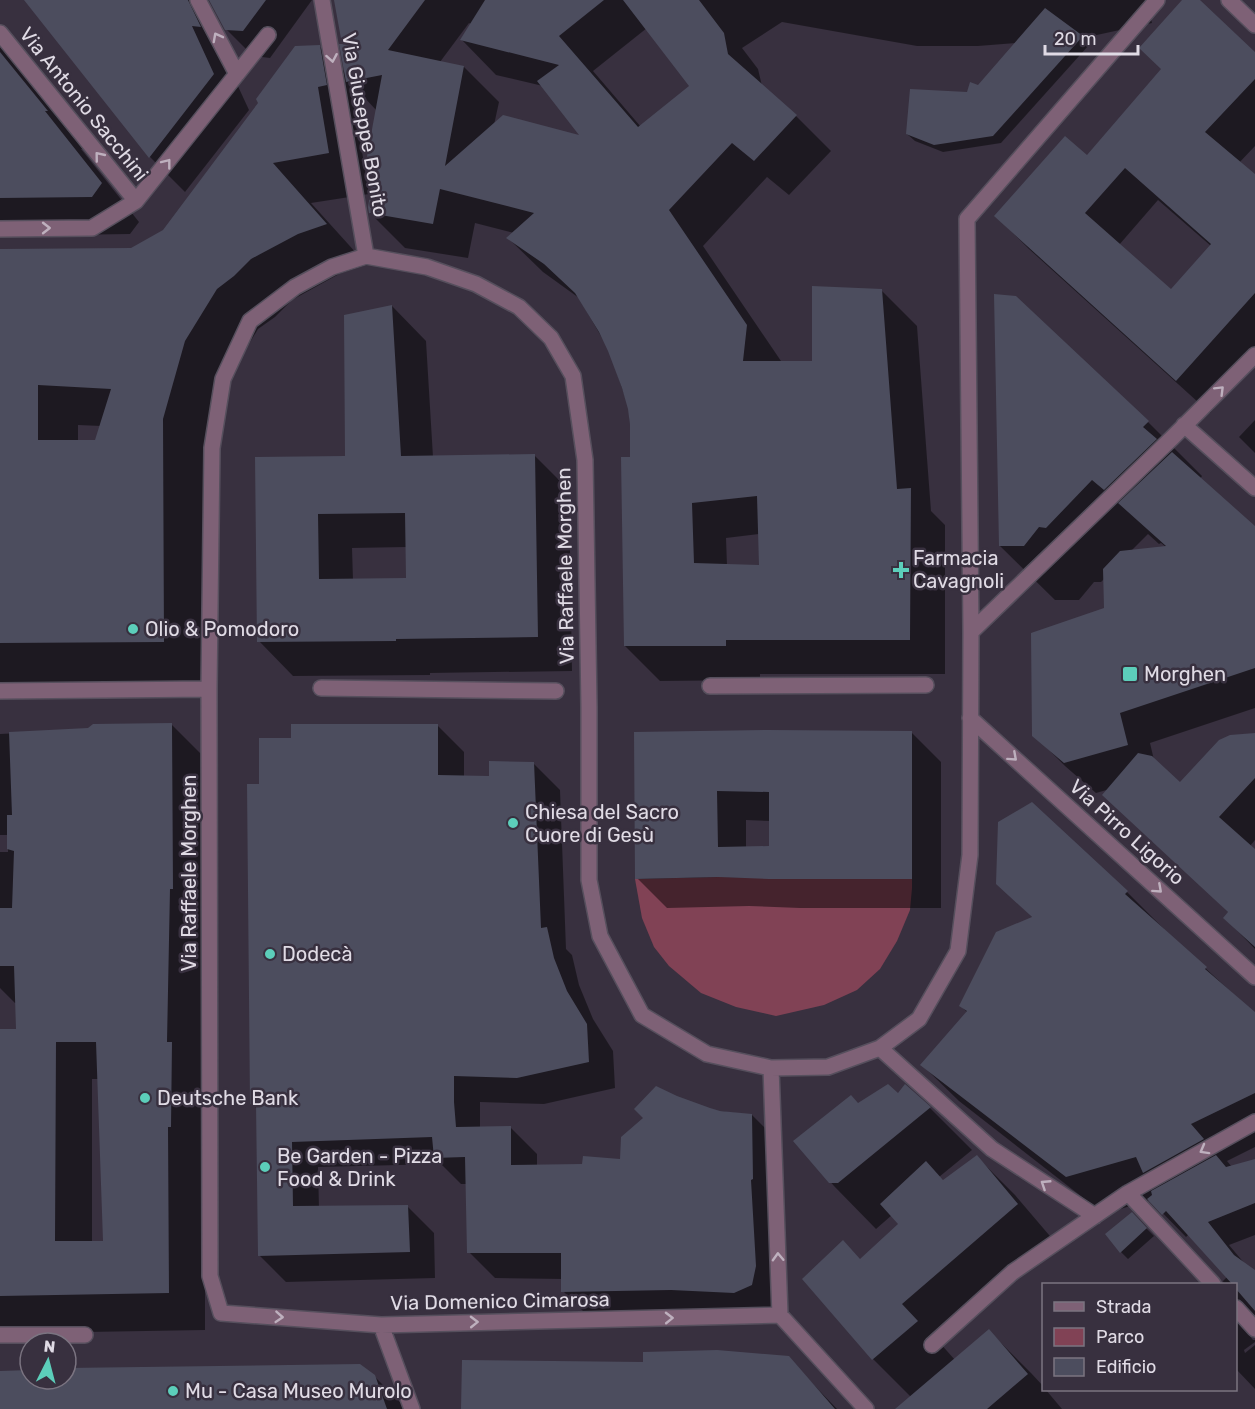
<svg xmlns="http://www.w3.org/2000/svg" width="1255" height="1409" font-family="Rubik,sans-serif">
<rect width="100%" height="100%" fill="#38303f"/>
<path fill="#814255" d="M718,877L912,879V888L910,910L897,941L880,969L857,990L824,1005L776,1016L736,1007L701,993L669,966L654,947L642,918L635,879Z"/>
<path fill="#0007" fill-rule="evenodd" d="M26,0H198L249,110L185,192L150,157Z
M230,0H312L270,58L253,56L226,29Z
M339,0H1146L1152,23L1083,38L1089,45L1001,143L943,152L915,141L907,134L978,87L1016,43L978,46H917L782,22L742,48L758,69L762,86L796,116L831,151L789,195L767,177L703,246L781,361L813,363L882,291L917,326L931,511L945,525V674H760V680L660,681L625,646L632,458L629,408L609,350L579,298L543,272L508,238L514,233L475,223L468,258L405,248L370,213L376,169L368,161L377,111L362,95L367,126L358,127L369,194L311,203L367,265L339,274L292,300L275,317L258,329L226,382L203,460L204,683L0,684V251L131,250L164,231L319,46L346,73ZM469,23L471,24L462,40L496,75L543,86L583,137L494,125L499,102L464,67L440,62ZM647,28L691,86L641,127L593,71ZM78,425L101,426L96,441H78ZM759,534L760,567L727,565L726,538Z
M1184,0H1198L1255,54V146L1238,164L1255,176V363L1210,413L1029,249L996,216L1087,157L1162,69ZM1158,200L1211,246L1171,291L1119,245Z
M0,44L84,149H81L139,222L130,234L0,236Z
M392,306L426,341L433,457L534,455L569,490L572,671L430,673V675L293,676L259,641L257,459L347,458ZM407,547L408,580H353L352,548Z
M1255,420V453L1239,437Z
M1148,422L1202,476L1200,479L1255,528V708L1150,743L1154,760L1180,784L1255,735V840L1250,846L1255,851V949L1225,918L1229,913L1110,789L1096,793L1065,766L1034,735L1105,609L1104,579L1101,582H1094L1079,600H1055L1000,546ZM1148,534L1159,544L1161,543L1166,547L1131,551Z
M172,725L209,762L205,1163V1330L28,1333L0,1329V1031H18L17,1003H15L0,988V852H8V835H0V734ZM92,1079H99L105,1243H92Z
M438,726L464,752V777H491L534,764L560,790L566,949L572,955L579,985L593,1019L613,1051L615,1088L544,1104L480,1102V1128L510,1127L537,1154V1166H583L622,1161L710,1110L752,1115L778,1141L777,1311L589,1317L563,1291V1279L495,1278L469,1252L467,1184H461L441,1164L318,1167L319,1208L408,1207L434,1233L435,1278L286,1282L260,1256L257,1109L252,1104L260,785L293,740Z
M911,732L941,762V908H800L749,906L667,908L637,878L635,733ZM746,820L771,821V848H746Z
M998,883L1127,892L1164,929H1163L1255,1014V1147L1227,1161L1232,1167L1255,1160V1235L1229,1245L1245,1264L1255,1272V1322L1249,1329V1335L1253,1340H1255V1342L1244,1350L1245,1353L1255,1345V1389L1236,1369V1284H1224L1223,1281L1227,1277L1189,1234L1186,1237L1150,1200L1104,1214L959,1101L922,1065L968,1013L961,1006L1033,918Z
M906,1086L930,1108L972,1150L939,1177L944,1181L977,1157L1015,1195L1055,1242L939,1342L955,1360L989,1331L1031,1373L1044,1387V1390H1046L1062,1409H913L911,1397L873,1359L804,1279L861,1260L900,1224L892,1215L876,1229L834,1186L795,1141L859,1105L899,1095Z
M1132,1214L1154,1236L1128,1259L1121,1252Z
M788,1358L837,1409H462L645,1363Z
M66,1370L374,1376L407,1409H0V1372L30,1371V1379H66Z"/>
<path fill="#4c4d5e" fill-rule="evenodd" d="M24,0H188L201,27L192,26L214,74L149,158Z
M209,0H266L243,31L225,30Z
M334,0H425L388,50L464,66L445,166L503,115L579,135L537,81L559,65L460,40L485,0H604L559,36L638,127L689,86L623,0H699L724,33L728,54L797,115L754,161L732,143L669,210L747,325L743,361H812V286L882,289L897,489L911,488L910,640H726V646H624L621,457H630V425L628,409L622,388L608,351L599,332L575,293L544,264L506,238L534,213L440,189L433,224L369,213L368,207L375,165L366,162L382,75L346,82L339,44H342ZM757,496L759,565L694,563L692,503Z
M1182,0H1200L1255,52V79L1205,132L1255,174V293L1176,381L994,216L1065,136L1087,155L1161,69L1139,48ZM1125,168L1211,244L1171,289L1085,213Z
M1045,8L1083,36L993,136L934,145L906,134L910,89L967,92L970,82L978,85Z
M320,45L327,85L318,87L329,153L273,163L327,224L298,234L251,259L234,276L217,289L185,341L163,419L164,642L0,643V249L131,248L163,230L258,103L256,99L295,46ZM38,385L111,389L95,440H38Z
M0,52L48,111H45L102,183L92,197L0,198Z
M994,294L1016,296L1149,421L1143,427L1157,439L1104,490L1092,480L1046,528L1039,527L1024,546H999Z
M392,305L401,456L535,454L538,637L396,639V641L257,642L255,457L345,456L344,315ZM405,513L406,578L319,579L318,514Z
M1172,452L1255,526V668L1120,713L1128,745L1064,763L1032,736L1031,633L1104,608L1103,569L1120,551L1166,546L1118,503Z
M172,723L173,889H170L167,1042H172L171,1127H168L169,1293L0,1296V1029H16L14,966H0V908H12L14,851L7,849V815H12L9,732L88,728L93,724ZM56,1042H96L103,1241H55Z
M291,724H438V775L489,776V761L534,762L541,928L547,927L554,958L567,991L587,1024L589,1062L517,1078L454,1076V1102L456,1127L511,1126V1165L582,1164L583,1156L620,1159L621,1137L643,1118L634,1109L656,1086L677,1096L710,1108L720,1111L752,1114L753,1179L751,1180L756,1266L752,1285L734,1293L671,1290L561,1292V1253H467L465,1157L434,1158L432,1137L292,1142L293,1206L408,1205L410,1252L258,1256L256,1104H250L247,784H259V738H291Z
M770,730L912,731V879H769L718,877L635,879L634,732ZM717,791L769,792V846L718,847Z
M1255,733V778L1219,817L1255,849V947L1223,918L1228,912L1102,795L1138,753L1152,756L1180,782L1219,740L1230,735Z
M1032,802L1128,891L1125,894L1207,967L1205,969L1255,1012V1093L1191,1124L1204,1139L1143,1173L1136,1157L1066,1177L920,1065L967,1011L959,1006L996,932L1032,917L996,884L998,822Z
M888,1084L898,1093L905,1084L931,1107L838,1183H829L793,1141L851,1095L858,1103Z
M977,1155L1018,1204L902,1304L918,1321L872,1360L802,1279L843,1240L860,1259L898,1224L880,1204L926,1161L943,1180Z
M1216,1155L1226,1167L1255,1159V1203L1208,1222L1234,1255L1255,1270V1311L1236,1289V1284H1232L1166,1211L1162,1215L1147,1199L1152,1195L1151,1191Z
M1132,1212L1147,1228L1120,1253L1105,1234Z
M989,1329L1028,1374L987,1409H895Z
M717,1350L789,1356L835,1409H461L462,1360L643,1362V1352Z
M360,1364L375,1375L387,1409H0V1371L30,1370V1379H66V1368Z"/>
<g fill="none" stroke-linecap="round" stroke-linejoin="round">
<defs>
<path id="minor" d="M198,0L237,74
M322,0L366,256
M1229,0L1255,25
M0,33L136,201
M0,229L92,228L136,201L268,35
M1184,425L1255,488
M971,632L1172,438L1255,355
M710,686L926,685
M321,688L556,691
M0,691L209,689
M970,718L1255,977
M880,1048L992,1149L1095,1216
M771,1068L780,1315L866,1409
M1128,1193L1213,1284
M1236,1308L1255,1329
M780,1315L381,1325L221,1313L210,1276L209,689L212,448L223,379L250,321L295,287L332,267L366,256L427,267L476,284L519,307L551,338L573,376L585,460L589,707V880L600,936L642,1015L707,1054L771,1068L828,1067L880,1048L919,1019L958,951L970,855L971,632L967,219L1157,0
M381,1325L412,1409
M0,1335H85
M932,1345L1013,1272L1128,1193L1255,1122"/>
</defs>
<use href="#minor" stroke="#564f5d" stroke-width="18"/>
<use href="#minor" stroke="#7e6176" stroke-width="15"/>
</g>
<defs><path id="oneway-chevron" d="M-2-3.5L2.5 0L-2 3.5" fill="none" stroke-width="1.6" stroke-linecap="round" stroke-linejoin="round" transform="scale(1.5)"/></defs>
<g stroke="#beb0be">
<use href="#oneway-chevron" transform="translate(217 37) rotate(-118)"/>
<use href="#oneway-chevron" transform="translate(332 58) rotate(80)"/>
<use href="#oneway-chevron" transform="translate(99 156) rotate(-129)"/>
<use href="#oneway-chevron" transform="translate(167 163) rotate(-52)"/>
<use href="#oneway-chevron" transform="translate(46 228)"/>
<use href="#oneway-chevron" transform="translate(1220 390) rotate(-45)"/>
<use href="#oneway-chevron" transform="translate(1013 757) rotate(42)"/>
<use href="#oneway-chevron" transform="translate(1158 889) rotate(42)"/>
<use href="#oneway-chevron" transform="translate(1204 1150) rotate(151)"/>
<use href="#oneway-chevron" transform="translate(1045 1184) rotate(-147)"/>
<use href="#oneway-chevron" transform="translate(778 1257) rotate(-92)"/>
<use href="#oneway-chevron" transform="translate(279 1317) rotate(4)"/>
<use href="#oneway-chevron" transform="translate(669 1318) rotate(-1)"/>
<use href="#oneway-chevron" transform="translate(474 1322) rotate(-1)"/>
</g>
<g fill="#5cceba" stroke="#38303f" stroke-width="2">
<path d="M898 561h6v6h6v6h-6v6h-6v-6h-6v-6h6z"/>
<circle cx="133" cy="629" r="6"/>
<rect x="1122" y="666" width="16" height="16" rx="3"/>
<circle cx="513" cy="823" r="6"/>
<circle cx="270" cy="954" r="6"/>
<circle cx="145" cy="1098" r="6"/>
<circle cx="265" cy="1167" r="6"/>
<circle cx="173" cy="1391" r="6"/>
</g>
<g text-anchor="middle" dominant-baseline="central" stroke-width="5" stroke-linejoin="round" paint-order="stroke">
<g font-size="20" fill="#e0dbe5" stroke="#38303f">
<text transform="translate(84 104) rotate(51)">Via Antonio Sacchini</text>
<text transform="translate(365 125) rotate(80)">Via Giuseppe Bonito</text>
<text transform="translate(565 566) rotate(-91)">Via Raffaele Morghen</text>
<text transform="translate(1127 832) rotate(42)">Via Pirro Ligorio</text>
<text transform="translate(189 873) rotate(-90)">Via Raffaele Morghen</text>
<text transform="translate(500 1301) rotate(-1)">Via Domenico Cimarosa</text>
</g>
<g font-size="20" fill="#e0dbe5" stroke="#38303f" text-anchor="start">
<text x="913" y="558">Farmacia<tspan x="913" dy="23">Cavagnoli</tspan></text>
<text x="145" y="629">Olio &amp; Pomodoro</text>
<text x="1144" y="674">Morghen</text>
<text x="525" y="812">Chiesa del Sacro<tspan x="525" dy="23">Cuore di Gesù</tspan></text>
<text x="282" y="954">Dodecà</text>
<text x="157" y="1098">Deutsche Bank</text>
<text x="277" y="1156">Be Garden - Pizza<tspan x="277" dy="23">Food &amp; Drink</tspan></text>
<text x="185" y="1391">Mu - Casa Museo Murolo</text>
</g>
</g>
<rect x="1042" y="1283" width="195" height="108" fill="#38303f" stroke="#7b7481" stroke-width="1.5"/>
<rect x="1054" y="1302" width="30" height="9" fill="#7e6176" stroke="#7b7481" stroke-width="1.5"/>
<text x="1096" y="1313" font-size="18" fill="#e0dbe5">Strada</text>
<rect x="1054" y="1328" width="30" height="18" fill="#814255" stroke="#7b7481" stroke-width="1.5"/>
<text x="1096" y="1343" font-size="18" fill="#e0dbe5">Parco</text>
<rect x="1054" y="1358" width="30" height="18" fill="#4c4d5e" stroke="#7b7481" stroke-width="1.5"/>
<text x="1096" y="1373" font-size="18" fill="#e0dbe5">Edificio</text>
<g transform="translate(48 1361) rotate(6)"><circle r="28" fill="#38303f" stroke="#7b7481" stroke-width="1.5"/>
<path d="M0-4.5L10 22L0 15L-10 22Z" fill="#5cceba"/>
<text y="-9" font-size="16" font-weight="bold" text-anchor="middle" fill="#e0dbe5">N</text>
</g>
<path d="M1045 45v9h93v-9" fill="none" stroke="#e0dbe5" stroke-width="3"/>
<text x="1054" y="45" font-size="18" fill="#e0dbe5" stroke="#38303f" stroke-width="4.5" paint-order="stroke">20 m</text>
</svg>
